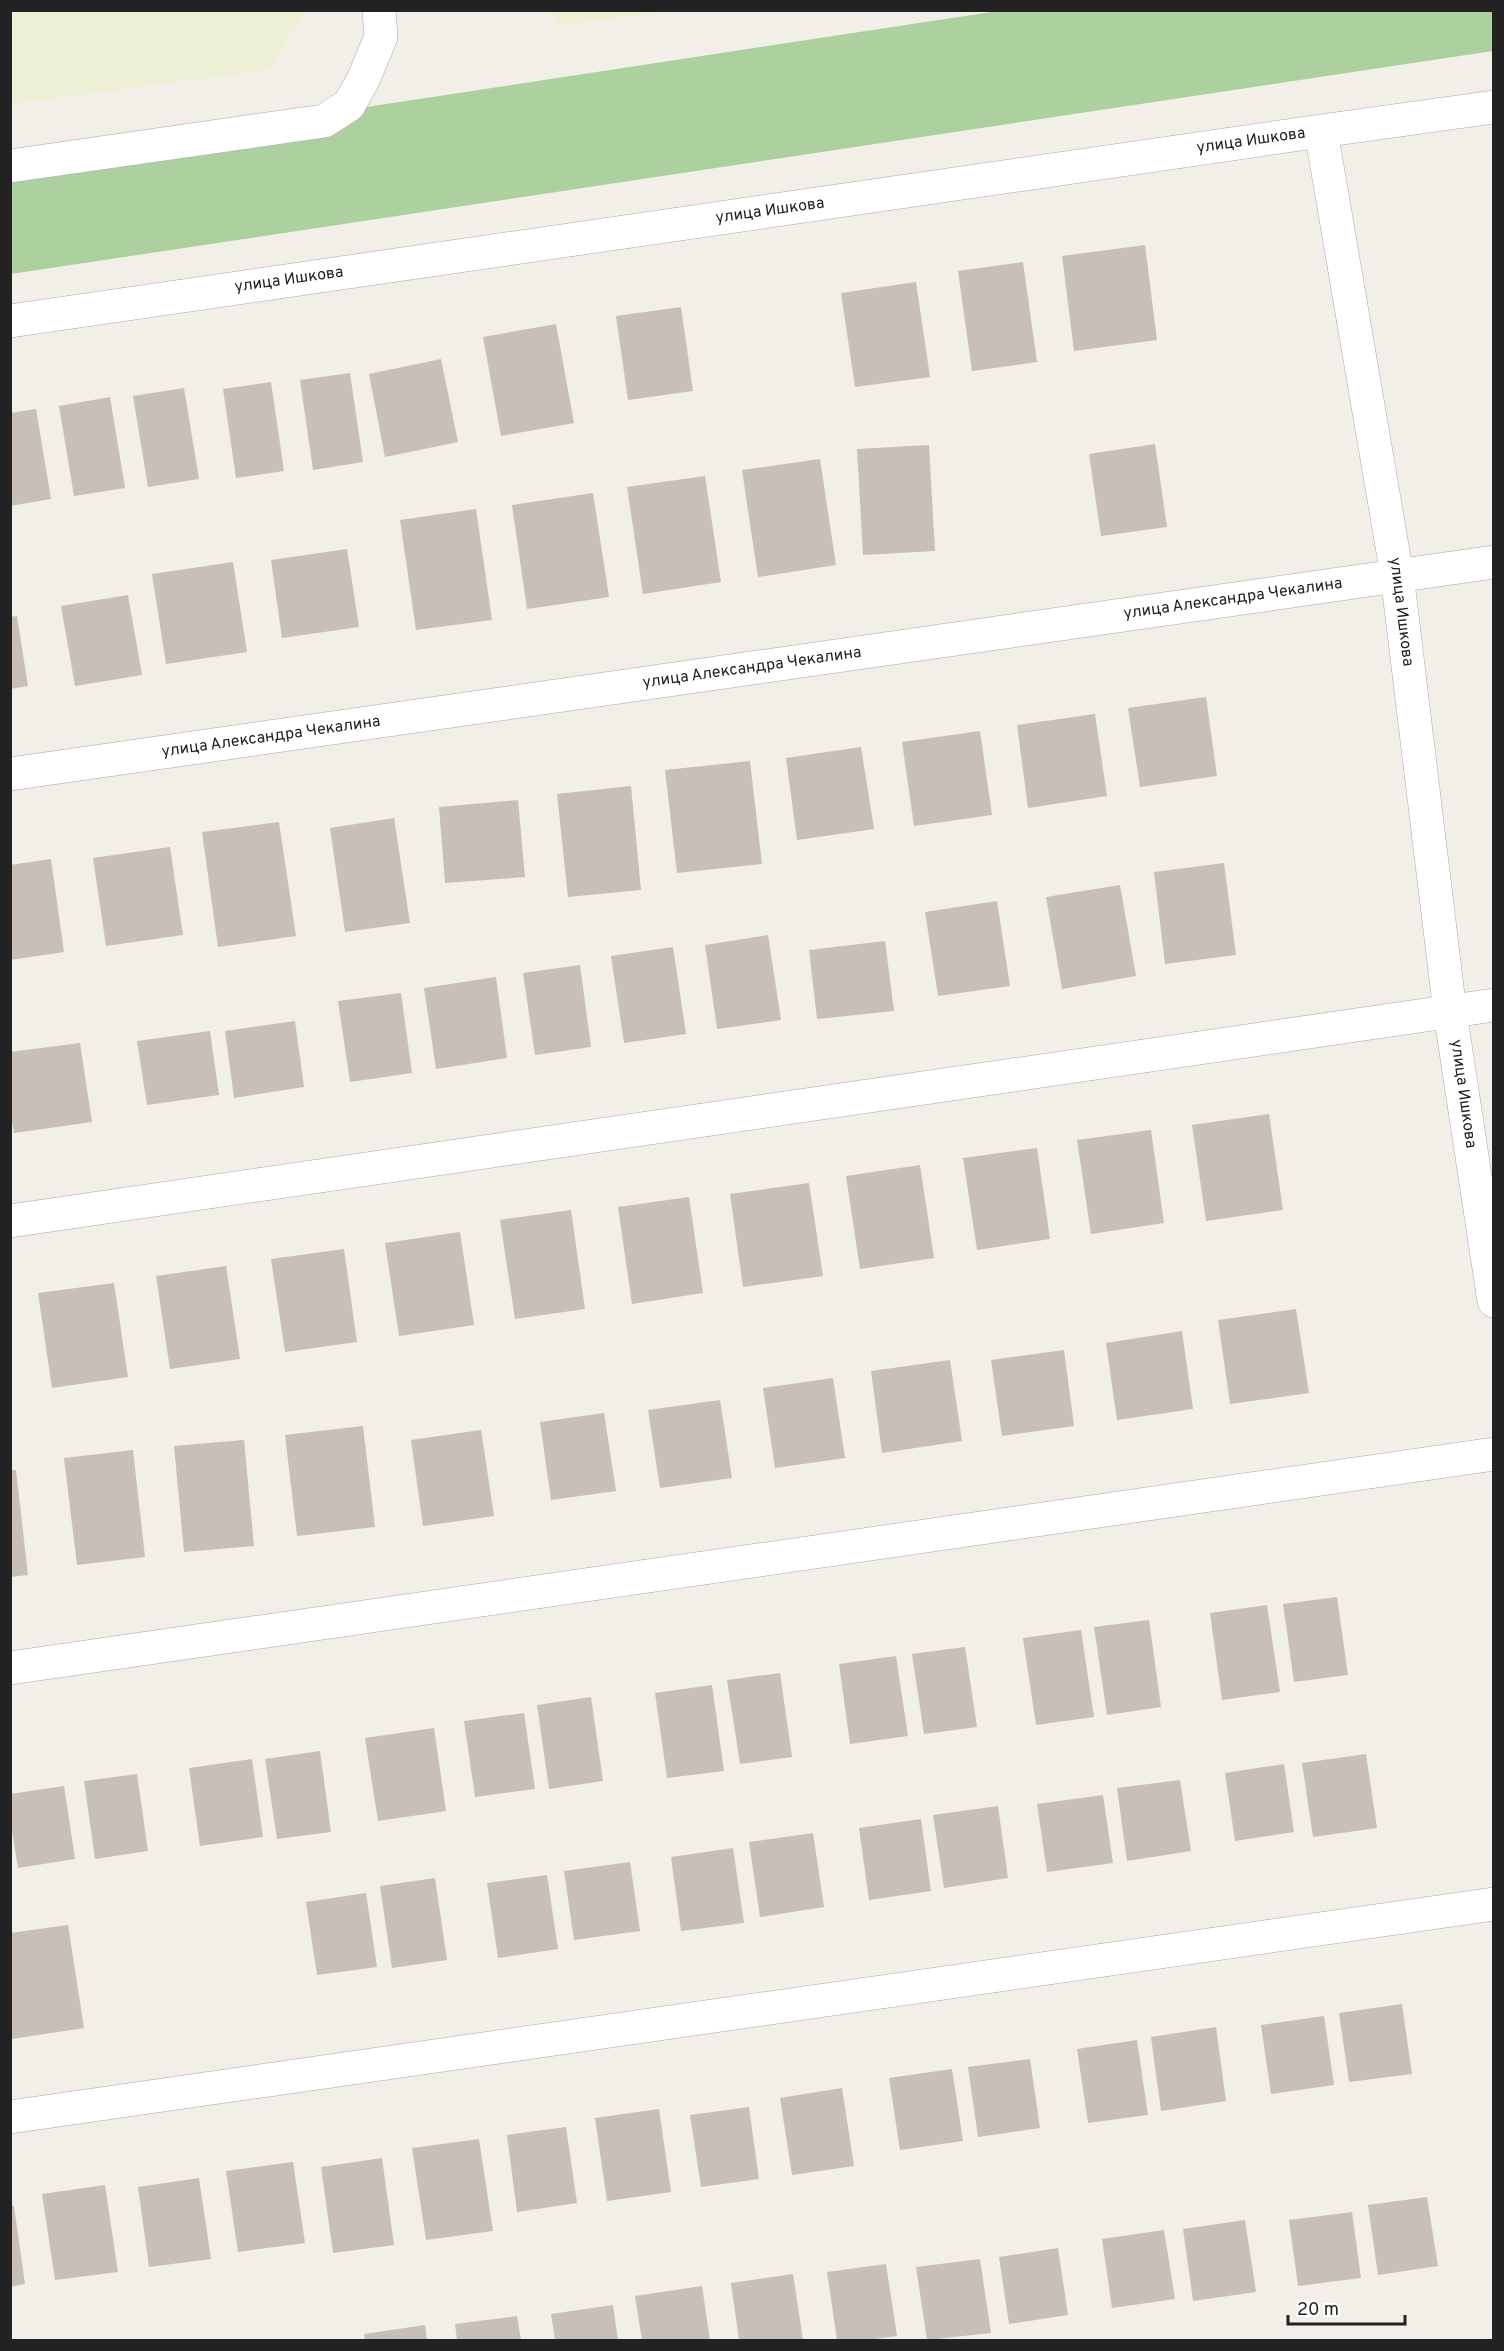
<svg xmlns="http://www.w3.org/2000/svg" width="1504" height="2351" font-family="Overpass,sans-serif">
<rect width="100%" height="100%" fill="#f2efe9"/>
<path fill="#eef0d5" d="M10,11L11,10L305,11L269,70L11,104Z
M550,11H671L560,26Z"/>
<path fill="#add19e" d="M998,11H1493V51L11,274V161Z"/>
<path fill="#c7bfb8" d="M1145,245L1157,340L1074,351L1062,256Z
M1023,262L1037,362L972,371L958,271Z
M916,282L930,377L855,387L841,293Z
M681,307L693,391L628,400L616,316Z
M556,324L574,423L501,436L483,337Z
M441,359L458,442L385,457L369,374Z
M350,373L363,462L313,470L300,380Z
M271,382L284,471L236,478L223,389Z
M184,388L199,479L148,487L133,396Z
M110,397L125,488L74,496L59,406Z
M36,409L51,499L10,506V413Z
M1155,444L1167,527L1101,536L1089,454Z
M929,445L935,551L863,555L857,449Z
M820,459L836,565L758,577L742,470Z
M705,476L721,582L643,594L627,487Z
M593,493L609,597L527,609L512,505Z
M476,509L492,620L416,630L400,520Z
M347,549L359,627L282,638L271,560Z
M233,562L247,652L166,664L152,574Z
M128,595L142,675L75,686L61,606Z
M17,616L28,686L10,689V617Z
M1206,697L1217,776L1140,787L1128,708Z
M1095,714L1107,796L1028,808L1017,725Z
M980,731L992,815L914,826L902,742Z
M861,747L874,829L797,840L786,758Z
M750,761L762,864L677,873L665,770Z
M631,786L641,890L568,897L557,794Z
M518,800L525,877L445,883L439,807Z
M394,818L410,923L345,932L330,828Z
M279,822L296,936L218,947L202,832Z
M170,847L183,935L106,946L93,858Z
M51,859L64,952L10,960V865Z
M1224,863L1236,955L1165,964L1154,872Z
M1120,885L1136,976L1062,989L1046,897Z
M997,901L1010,986L938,996L925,912Z
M768,935L781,1020L717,1029L705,945Z
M885,941L894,1011L817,1019L809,950Z
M673,947L686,1034L624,1043L611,956Z
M580,965L591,1047L535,1055L523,973Z
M496,977L507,1058L436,1069L424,988Z
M401,993L412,1073L350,1082L338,1001Z
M295,1021L304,1087L234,1098L225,1031Z
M210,1031L219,1095L147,1105L137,1041Z
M80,1043L92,1122L14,1133L10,1110V1052Z
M1269,1114L1283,1210L1206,1221L1192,1125Z
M1151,1130L1164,1223L1091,1234L1077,1140Z
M1037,1148L1050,1239L977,1250L963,1158Z
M920,1165L934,1258L860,1269L846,1176Z
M809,1183L823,1276L743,1287L730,1194Z
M689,1197L703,1293L632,1304L618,1207Z
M571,1210L585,1309L515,1319L500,1220Z
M460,1232L474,1325L399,1336L385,1243Z
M344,1249L357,1342L285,1352L271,1259Z
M226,1266L240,1359L170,1369L156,1276Z
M114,1283L128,1377L52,1388L38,1293Z
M1296,1309L1309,1393L1230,1404L1218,1320Z
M1182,1331L1193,1409L1117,1420L1106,1343Z
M1064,1350L1074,1426L1002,1436L991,1360Z
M950,1360L962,1441L882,1453L871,1371Z
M833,1378L845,1458L775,1468L763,1388Z
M720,1400L732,1478L660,1488L648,1410Z
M604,1413L616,1491L551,1500L540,1422Z
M363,1426L375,1527L297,1536L285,1435Z
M481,1430L494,1516L423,1526L411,1440Z
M244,1440L254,1546L184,1552L174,1446Z
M133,1450L145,1557L77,1565L64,1458Z
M10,1470H16L28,1575L10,1577Z
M1337,1597L1348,1675L1294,1682L1283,1604Z
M1267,1605L1280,1692L1222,1700L1210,1613Z
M1149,1620L1161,1707L1107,1715L1094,1627Z
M1081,1630L1094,1717L1036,1725L1023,1638Z
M965,1647L977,1727L924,1734L912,1654Z
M896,1656L908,1736L850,1744L839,1664Z
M780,1673L792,1757L740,1764L727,1680Z
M712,1685L724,1771L667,1778L655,1693Z
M591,1697L603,1781L549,1789L537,1705Z
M524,1713L535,1789L475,1797L464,1721Z
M434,1728L446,1811L378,1821L365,1738Z
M320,1751L331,1832L277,1839L265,1759Z
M1366,1754L1377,1828L1313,1837L1302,1763Z
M252,1759L263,1837L200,1846L189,1768Z
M1284,1764L1294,1832L1235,1841L1225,1773Z
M137,1774L148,1851L95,1859L84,1781Z
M1180,1780L1191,1851L1127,1861L1117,1788Z
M64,1786L75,1859L18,1868L10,1818V1794Z
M1103,1795L1113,1863L1047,1872L1037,1804Z
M998,1806L1008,1878L944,1888L933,1815Z
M921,1819L931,1891L869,1900L859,1828Z
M813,1833L824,1907L760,1917L749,1842Z
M733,1848L744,1923L681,1931L671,1857Z
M630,1862L640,1931L574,1940L564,1871Z
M547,1875L558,1949L498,1958L487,1883Z
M435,1878L447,1960L392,1968L380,1886Z
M366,1893L377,1967L317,1975L306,1902Z
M68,1925L84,2028L12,2039L10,1933Z
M1402,2004L1412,2074L1349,2082L1339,2013Z
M1324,2016L1334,2085L1271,2094L1261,2025Z
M1216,2027L1226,2101L1161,2111L1151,2037Z
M1137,2040L1148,2115L1088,2123L1077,2049Z
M1030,2059L1040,2128L978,2137L968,2067Z
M952,2069L963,2141L900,2150L889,2078Z
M842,2088L854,2166L792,2175L780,2098Z
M749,2107L759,2179L701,2187L690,2115Z
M659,2109L671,2192L607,2201L595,2118Z
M566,2127L577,2203L517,2212L507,2135Z
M479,2139L493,2231L426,2240L412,2148Z
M382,2158L394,2245L333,2253L321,2167Z
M293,2162L305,2243L238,2252L226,2171Z
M199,2178L211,2259L149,2267L138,2187Z
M105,2185L118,2272L55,2280L42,2194Z
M1427,2197L1438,2266L1378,2275L1368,2205Z
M10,2206H14L25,2284L10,2287Z
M1352,2212L1361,2278L1298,2286L1289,2220Z
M1245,2220L1256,2292L1193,2301L1183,2229Z
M1164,2230L1175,2299L1112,2308L1102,2239Z
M1058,2248L1068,2315L1009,2324L999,2257Z
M980,2259L991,2333L927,2340L916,2267Z
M886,2264L897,2336L867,2340H837L827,2272Z
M793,2274L803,2340H739L731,2283Z
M702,2286L710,2340H642L635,2296Z
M613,2305L618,2340H555L551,2314Z
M517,2316L521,2340H457L455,2324Z
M425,2325L427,2340H365L364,2334Z"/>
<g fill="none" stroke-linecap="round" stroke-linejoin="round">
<defs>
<path id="minor" d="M1321,131L1494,107
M10,166L324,121L349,105L363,80L381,37L379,10
M10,321L1321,131L1397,575L1450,1012L1494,1301
M10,774L1494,562
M10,1221L1494,1005
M10,1668L1494,1454
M10,2117L1494,1904"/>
</defs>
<use href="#minor" stroke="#a9a9a9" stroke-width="34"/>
<use href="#minor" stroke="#fff" stroke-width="33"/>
</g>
<g text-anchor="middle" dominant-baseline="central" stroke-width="4.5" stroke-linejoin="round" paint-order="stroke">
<g font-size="16" fill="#222" stroke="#fff">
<text transform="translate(1251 141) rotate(-8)">улица Ишкова</text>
<text transform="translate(770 211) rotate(-8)">улица Ишкова</text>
<text transform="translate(289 280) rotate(-8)">улица Ишкова</text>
<text transform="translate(1233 599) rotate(-8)">улица Александра Чекалина</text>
<text transform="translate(1401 612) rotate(83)">улица Ишкова</text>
<text transform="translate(752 668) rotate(-8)">улица Александра Чекалина</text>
<text transform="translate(271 737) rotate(-8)">улица Александра Чекалина</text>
<text transform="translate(1463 1094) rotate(82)">улица Ишкова</text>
</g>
</g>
<rect width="1504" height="2351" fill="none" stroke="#222222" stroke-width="24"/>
<path d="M1288 2315v9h117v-9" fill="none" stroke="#222222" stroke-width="3"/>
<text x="1297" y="2315" font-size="18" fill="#222222" stroke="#ffffff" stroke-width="4.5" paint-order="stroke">20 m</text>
</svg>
